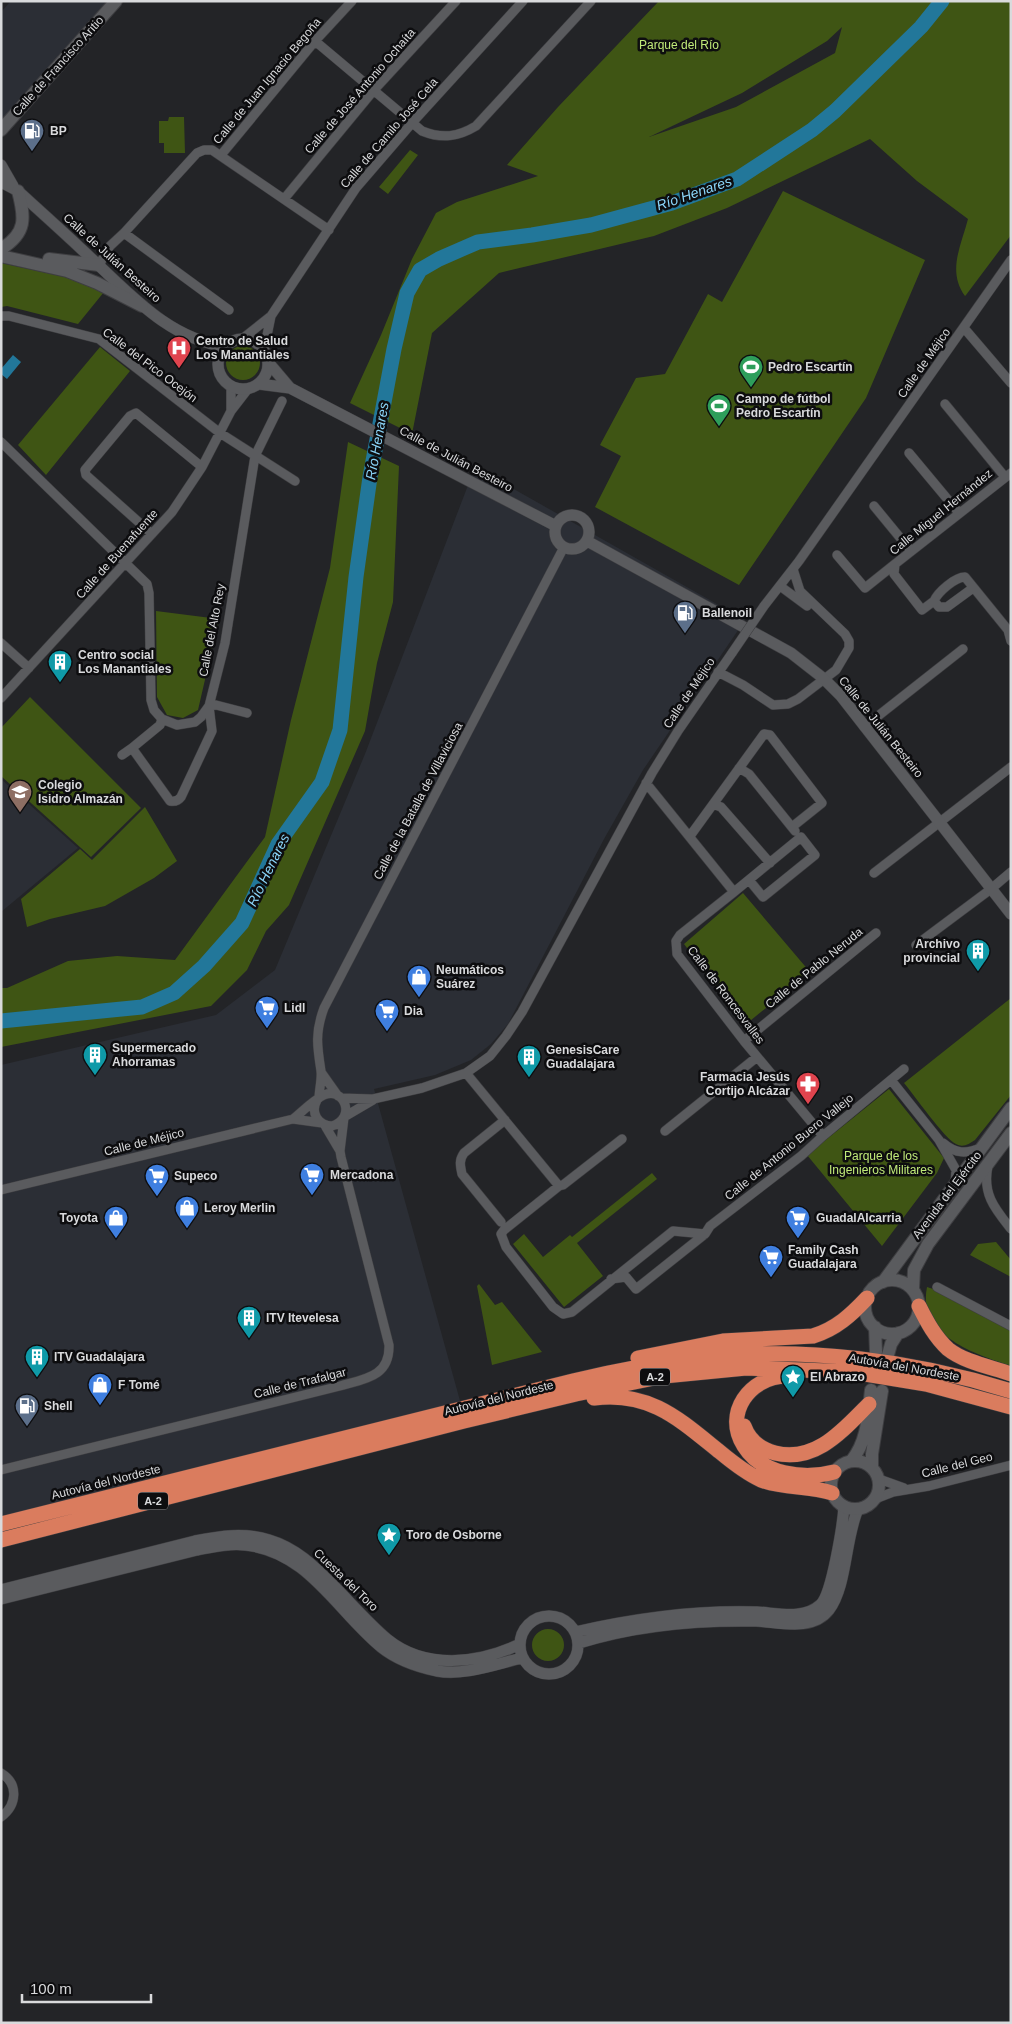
<svg xmlns="http://www.w3.org/2000/svg" width="1012" height="2024" font-family="Helvetica,sans-serif">
<rect width="100%" height="100%" fill="#232427"/>
<path fill="#2b2e35" d="M11,1H114L1,130V12Z
M475,467L745,620L643,770L604,839L508,1024L491,1044L471,1060L435,1075L374,1089L462,1408L1,1522V1065L216,1015L275,970L365,754Z
M1,779L78,848L1,912Z"/>
<path fill="#3f5514" fill-rule="evenodd" d="M659,1H1011V235L966,295L965,296C947,271 961,246 968,219L917,181L870,139L727,208L654,236L499,273L432,333L412,434L350,403L381,335L412,259L436,213L457,202L538,176L507,165L558,107ZM842,27L835,53L736,107L649,137L742,93L827,41Z
M169,117H184L185,153H164V143H159V121H168Z
M410,150L418,155L388,194L379,187Z
M783,191L925,260L866,398L739,585L595,507L621,456L600,445L636,378L665,374L708,294L722,302Z
M1,263L70,278L104,292L78,324L7,306L1,307Z
M226 363a17 17 0 1 1 34 0a17 17 0 1 1-34 0Z
M100,347L130,371L46,475L18,445Z
M348,442L399,466L393,602L377,663L365,731L289,905L266,931L247,970L211,1006L1,1047V988H7L68,961L117,956L175,960L265,837L291,720L330,568Z
M156,611L219,619L198,710L183,718L167,715L157,697Z
M30,697L141,808L91,857L1,776V728Z
M145,807L177,861L154,878L105,906L50,919L27,927L21,899L80,849L92,860Z
M743,893L810,972L745,1025L684,944Z
M1011,998V1095L975,1140C969,1144 963,1148 956,1144C944,1138 914,1095 904,1083Z
M889,1089L944,1158L937,1173L882,1246L807,1155Z
M652,1173L657,1179L577,1243L603,1276L564,1307L513,1244L524,1234L543,1257L570,1235L572,1237Z
M996,1242L1011,1260V1277L970,1255L978,1244Z
M479,1284L495,1305L502,1302L542,1352L492,1365L477,1286Z
M927,1287L936,1290L1011,1329V1366C976,1354 917,1336 927,1287Z
M532 1645a16 16 0 1 1 32 0a16 16 0 1 1-32 0Z"/>
<path fill="#22779a" d="M13,355L21,362L7,379L1,374V369Z"/>
<g fill="none" stroke-linecap="round" stroke-linejoin="round">
<path stroke="#22779a" stroke-width="15" d="M1,1021L142,1007L174,993L204,966L242,923L278,844L322,782L340,730L356,577L370,477L394,349L407,293L420,270L439,259L478,242L532,235L591,225L672,203L737,179L812,130L835,111L921,27L942,1"/>
<defs>
<path id="minor" d="M315,41L422,131C442,139 458,137 476,126L591,1
M221,155L315,41L352,1
M284,199L374,90L456,1
M124,233L229,310
M99,265L110,246L124,233L197,153L204,150H212L329,230
M1,316H9L99,339L220,433L295,481
M964,328L1011,383
M242,339L271,316L356,188L412,123L523,1
M264,350L271,316
M231,386V411
M945,404L1005,477
M1,442L147,584L149,593L151,700L154,710L162,719L177,725L195,722L201,717L209,706L225,643L255,456L282,401
M909,453L959,513
M874,506L911,551
M152,534L86,475L85,470L130,416L136,413L202,467
M837,555L865,588L895,564
M780,586L807,606
M973,588L947,607H939L934,601C938,592 955,577 965,577L1008,630L1011,641
M934,601L922,610L894,574L895,564L1011,473
M764,606L799,561L1011,260
M1,643L29,668
M718,672L743,685L773,705L788,704L798,699L836,670L849,648V641L845,634L800,591L793,569
M1,698L172,512L202,467L231,411L248,389
M162,719L160,725L132,748L170,801C175,802 178,801 181,797L212,731L209,706L216,705L247,713
M864,727L963,649
M122,755L132,748
M739,768L749,774L795,831
M646,783L734,892L680,935L676,941L677,954L744,1041L823,1136
M713,804L721,807L770,863
M690,836L764,734L770,735L822,803L792,827
M874,873L1011,767
M734,892L801,837L815,855L763,897L749,880
M916,945L991,889L1011,872
M744,1041L876,933
M321,1072L338,1096
M466,1073L559,1186
M891,1080L939,1140L956,1170L955,1183
M319,1098C319,1090 322,1079 321,1071C317,1046 315,1032 324,1008L564,547
M341,1098L373,1099L422,1088L466,1073L490,1056L506,1036L522,1012L652,773L678,731L732,653
M344,1117L373,1100
M293,1119C302,1112 313,1100 324,1095C344,1086 357,1118 332,1126C318,1125 310,1113 317,1100
M324,1124L340,1151
M665,1131L757,1057
M622,1139L563,1185L559,1186L504,1230L501,1234L506,1247L553,1307L563,1314L572,1312L673,1231L705,1234L710,1226L801,1156L823,1136L904,1069
M943,1143C956,1154 966,1154 981,1148
M988,1166C982,1194 995,1209 1011,1229
M1,1190L293,1119L322,1123
M501,1222L462,1174C460,1165 459,1160 464,1153L505,1120
M611,1279L626,1277L636,1289L705,1234
M937,1287L1011,1326
M1,1470L340,1386C364,1379 390,1377 389,1345L341,1157L340,1151L344,1118
M879,1479L904,1488
M875,1499L893,1492L929,1486L1011,1465
M1,1773C19,1784 17,1805 1,1817"/>
<path id="tertiary" d="M1,165L13,186
M1,182L18,191C43,214 69,237 94,261C132,296 171,340 225,346
M218 364a25 25 0 1 1 50 0a25 25 0 1 1-50 0Z
M268,362L290,388
M259,384L290,388L556,526
M555 532a17 17 0 1 1 34 0a17 17 0 1 1-34 0Z
M587,541L791,653L823,678L841,696L1011,914
M1,1590L195,1541C220,1536 244,1532 269,1540C296,1548 314,1566 333,1585C351,1603 368,1623 387,1639C425,1670 478,1664 520,1644
M1,1599L197,1550C213,1547 229,1543 245,1545C308,1551 337,1611 381,1647C397,1660 418,1667 437,1671C464,1676 496,1664 522,1658
M520 1645a29 29 0 1 1 58 0a29 29 0 1 1-58 0Z
M575,1632C636,1618 696,1610 757,1612C777,1613 804,1620 820,1605C832,1595 843,1523 844,1506
M579,1643C636,1625 697,1620 756,1621C779,1622 812,1632 829,1610C847,1586 845,1539 858,1509"/>
<path id="secondary" d="M1,130L116,1
M1,249C27,233 25,218 18,191
M1,256L67,271L97,283L142,306
M49,259L99,265
M865 1307a27 27 0 1 1 54 0a27 27 0 1 1-54 0Z
M883,1282L1011,1108
M913,1289L914,1270L928,1244L1011,1133
M875,1327L876,1352
M888,1355L891,1344L898,1333
M852,1460C868,1440 868,1414 871,1390
M831 1485a24 24 0 1 1 48 0a24 24 0 1 1-48 0Z
M872,1467V1454L882,1391"/>
<path id="motorway" d="M919,1306C927,1322 935,1337 948,1349C964,1362 991,1367 1011,1374
M638,1358L723,1341L813,1336C836,1329 851,1315 867,1298
M786,1376C750,1377 723,1413 744,1446C762,1475 804,1480 834,1472
M594,1398C650,1391 679,1419 720,1452C732,1462 746,1473 761,1480C784,1489 809,1485 832,1493
M744,1426C749,1440 760,1449 775,1453C816,1463 843,1430 869,1404
M1,1524L573,1381C615,1371 657,1363 700,1358C803,1346 912,1360 1011,1391
M1,1540L464,1421L576,1394L664,1376L746,1368L853,1372L926,1384L1011,1407"/>
</defs>
<use href="#minor" stroke="#3e3e41" stroke-width="10"/>
<use href="#tertiary" stroke="#3e3e41" stroke-width="12"/>
<use href="#secondary" stroke="#3e3e41" stroke-width="14"/>
<use href="#motorway" stroke="#3e3e41" stroke-width="16"/>
<use href="#minor" stroke="#5a5b5e" stroke-width="9"/>
<use href="#tertiary" stroke="#5a5b5e" stroke-width="11"/>
<use href="#secondary" stroke="#5a5b5e" stroke-width="12"/>
<use href="#motorway" stroke="#da7c5e" stroke-width="15"/>
<defs>
<path id="minor-bridge" d="M732,653L764,606"/>
</defs>
<use href="#minor-bridge" stroke="#3e3e41" stroke-width="10" stroke-linecap="butt"/>
<use href="#minor-bridge" stroke="#5a5b5e" stroke-width="9"/>
</g>
<defs>
<symbol id="fuel-pin" viewBox="-11 -11 22 30"><path d="M0 17L-7.5 6A9.5 9.5 0 1 1 7.5 6Z" fill="#5c6f8a" stroke="#0d0d0f"/><path d="M-5.5-6h7V0h2V4h1.3V-2.5L3-4.5l.8-.8L6-3V5H2.5V1h-1V6h-7ZM-4.2-4.7v3.2H.2V-4.7Z" fill="#fff"/></symbol>
<symbol id="hospital-pin" viewBox="-11 -11 22 30"><path d="M0 17L-7.5 6A9.5 9.5 0 1 1 7.5 6Z" fill="#e0444e" stroke="#0d0d0f"/><path d="M-5-5h3v3.5h4V-5h3V5h-3V1.5h-4V5h-3Z" fill="#fff"/></symbol>
<symbol id="stadium-pin" viewBox="-11 -11 22 30"><path d="M0 17L-7.5 6A9.5 9.5 0 1 1 7.5 6Z" fill="#2e9e5b" stroke="#0d0d0f"/><path d="M0-5a6.5 5 0 1 0 0 10a6.5 5 0 1 0 0-10ZM-3.5-1.8h7v3.6h-7Z" fill="#fff"/></symbol>
<symbol id="building-pin" viewBox="-11 -11 22 30"><path d="M0 17L-7.5 6A9.5 9.5 0 1 1 7.5 6Z" fill="#0f9aa8" stroke="#0d0d0f"/><path d="M-4-6H4V6H1V3H-1V6H-4ZM-2.5-4.3h1.7v1.8h-1.7ZM.8-4.3h1.7v1.8H.8ZM-2.5-1h1.7V.8h-1.7ZM.8-1h1.7V.8H.8Z" fill="#fff"/></symbol>
<symbol id="school-pin" viewBox="-11 -11 22 30"><path d="M0 17L-7.5 6A9.5 9.5 0 1 1 7.5 6Z" fill="#8d6e63" stroke="#0d0d0f"/><path d="M0-5L7-2L0 1L-7-2ZM-4 1L0 2.5L4 1V4Q0 6-4 4Z" fill="#fff"/></symbol>
<symbol id="shop-pin" viewBox="-11 -11 22 30"><path d="M0 17L-7.5 6A9.5 9.5 0 1 1 7.5 6Z" fill="#3f7fe0" stroke="#0d0d0f"/><path d="M-5-2.5h2.3a2.7 3.5 0 0 1 5.4 0H5L5.5 6h-11ZM-1.5-2.5h3a1.5 2.3 0 0 0-3 0Z" fill="#fff"/></symbol>
<symbol id="supermarket-pin" viewBox="-11 -11 22 30"><path d="M0 17L-7.5 6A9.5 9.5 0 1 1 7.5 6Z" fill="#3f7fe0" stroke="#0d0d0f"/><path d="M-6-5.5h2.5l.6 2H6L4.5 2H-2.5L-4.4-4H-6ZM-1.5 3.2a1.3 1.3 0 1 0 .1 0ZM3 3.2a1.3 1.3 0 1 0 .1 0Z" fill="#fff"/></symbol>
<symbol id="pharmacy-pin" viewBox="-11 -11 22 30"><path d="M0 17L-7.5 6A9.5 9.5 0 1 1 7.5 6Z" fill="#e0444e" stroke="#0d0d0f"/><path d="M-2-6h4v4h4v4h-4v4h-4v-4h-4v-4h4Z" fill="#fff"/></symbol>
<symbol id="sight-pin" viewBox="-11 -11 22 30"><path d="M0 17L-7.5 6A9.5 9.5 0 1 1 7.5 6Z" fill="#0f9aa8" stroke="#0d0d0f"/><path d="M0-6L1.8-2.2L6-1.7L2.9 1.2L3.7 5.4L0 3.3L-3.7 5.4L-2.9 1.2L-6-1.7L-1.8-2.2Z" fill="#fff"/></symbol>
</defs>
<g fill-rule="evenodd">
<use href="#fuel-pin" x="18" y="117" width="28" height="38"/>
<use href="#hospital-pin" x="165" y="334" width="28" height="38"/>
<use href="#stadium-pin" x="737" y="353" width="28" height="38"/>
<use href="#stadium-pin" x="705" y="392" width="28" height="38"/>
<use href="#fuel-pin" x="671" y="599" width="28" height="38"/>
<use href="#building-pin" x="46" y="648" width="28" height="38"/>
<use href="#school-pin" x="6" y="778" width="28" height="38"/>
<use href="#building-pin" x="964" y="937" width="28" height="38"/>
<use href="#shop-pin" x="405" y="963" width="28" height="38"/>
<use href="#supermarket-pin" x="253" y="994" width="28" height="38"/>
<use href="#supermarket-pin" x="373" y="997" width="28" height="38"/>
<use href="#building-pin" x="81" y="1041" width="28" height="38"/>
<use href="#building-pin" x="515" y="1043" width="28" height="38"/>
<use href="#pharmacy-pin" x="794" y="1070" width="28" height="38"/>
<use href="#supermarket-pin" x="298" y="1161" width="28" height="38"/>
<use href="#supermarket-pin" x="143" y="1162" width="28" height="38"/>
<use href="#shop-pin" x="173" y="1194" width="28" height="38"/>
<use href="#shop-pin" x="102" y="1204" width="28" height="38"/>
<use href="#supermarket-pin" x="784" y="1204" width="28" height="38"/>
<use href="#supermarket-pin" x="757" y="1243" width="28" height="38"/>
<use href="#building-pin" x="235" y="1304" width="28" height="38"/>
<use href="#building-pin" x="23" y="1343" width="28" height="38"/>
<use href="#sight-pin" x="779" y="1363" width="28" height="38"/>
<use href="#shop-pin" x="86" y="1371" width="28" height="38"/>
<use href="#fuel-pin" x="13" y="1392" width="28" height="38"/>
<use href="#sight-pin" x="375" y="1521" width="28" height="38"/>
</g>
<g text-anchor="middle" dominant-baseline="central" stroke-width="5" stroke-linejoin="round" paint-order="stroke">
<g fill="#0d0d0f" stroke="#9c9c9e" stroke-width="1">
<rect x="640" y="1368.5" width="30" height="17" rx="4"/>
<rect x="138" y="1492.5" width="30" height="17" rx="4"/>
</g>
<g font-size="11" font-weight="bold" fill="#d9dadc">
<text x="655" y="1377">A-2</text>
<text x="153" y="1501">A-2</text>
</g>
<g font-size="12" fill="#c0ea79" stroke="#0d0d0f">
<text x="679" y="45">Parque del Río</text>
<text x="881" y="1156">Parque de los<tspan x="881" dy="14">Ingenieros Militares</tspan></text>
</g>
<g font-size="12" fill="#d9dadc" stroke="#0d0d0f">
<text transform="translate(58 66) rotate(-48)">Calle de Francisco Aritio</text>
<text transform="translate(267 81) rotate(-50)">Calle de Juan Ignacio Begoña</text>
<text transform="translate(360 91) rotate(-49)">Calle de José Antonio Ochaíta</text>
<text transform="translate(389 133) rotate(-49)">Calle de Camilo José Cela</text>
<text transform="translate(112 258) rotate(42)">Calle de Julián Besteiro</text>
<text transform="translate(924 363) rotate(-55)">Calle de Méjico</text>
<text transform="translate(150 365) rotate(37)">Calle del Pico Ocejón</text>
<text transform="translate(456 459) rotate(28)">Calle de Julián Besteiro</text>
<text transform="translate(941 512) rotate(-39)">Calle Miguel Hernández</text>
<text transform="translate(117 554) rotate(-48)">Calle de Buenafuente</text>
<text transform="translate(212 630) rotate(-79)">Calle del Alto Rey</text>
<text transform="translate(689 693) rotate(-56)">Calle de Méjico</text>
<text transform="translate(881 727) rotate(51)">Calle de Julián Besteiro</text>
<text transform="translate(418 801) rotate(-62)">Calle de la Batalla de Villaviciosa</text>
<text transform="translate(814 968) rotate(-39)">Calle de Pablo Neruda</text>
<text transform="translate(726 995) rotate(53)">Calle de Roncesvalles</text>
<text transform="translate(144 1142) rotate(-14)">Calle de Méjico</text>
<text transform="translate(789 1147) rotate(-39)">Calle de Antonio Buero Vallejo</text>
<text transform="translate(947 1195) rotate(-53)">Avenida del Ejército</text>
<text transform="translate(904 1367) rotate(10)">Autovía del Nordeste</text>
<text transform="translate(300 1383) rotate(-14)">Calle de Trafalgar</text>
<text transform="translate(499 1398) rotate(-14)">Autovía del Nordeste</text>
<text transform="translate(957 1465) rotate(-14)">Calle del Geo</text>
<text transform="translate(106 1482) rotate(-14)">Autovía del Nordeste</text>
<text transform="translate(346 1580) rotate(44)">Cuesta del Toro</text>
</g>
<g font-size="12" font-weight="bold" fill="#d9dadc" stroke="#0d0d0f" text-anchor="start">
<text x="50" y="131">BP</text>
<text x="196" y="341">Centro de Salud<tspan x="196" dy="14">Los Manantiales</tspan></text>
<text x="768" y="367">Pedro Escartín</text>
<text x="736" y="399">Campo de fútbol<tspan x="736" dy="14">Pedro Escartín</tspan></text>
<text x="702" y="613">Ballenoil</text>
<text x="78" y="655">Centro social<tspan x="78" dy="14">Los Manantiales</tspan></text>
<text x="38" y="785">Colegio<tspan x="38" dy="14">Isidro Almazán</tspan></text>
<text x="960" y="944" text-anchor="end">Archivo<tspan x="960" dy="14">provincial</tspan></text>
<text x="436" y="970">Neumáticos<tspan x="436" dy="14">Suárez</tspan></text>
<text x="284" y="1008">Lidl</text>
<text x="404" y="1011">Dia</text>
<text x="112" y="1048">Supermercado<tspan x="112" dy="14">Ahorramas</tspan></text>
<text x="546" y="1050">GenesisCare<tspan x="546" dy="14">Guadalajara</tspan></text>
<text x="790" y="1077" text-anchor="end">Farmacia Jesús<tspan x="790" dy="14">Cortijo Alcázar</tspan></text>
<text x="330" y="1175">Mercadona</text>
<text x="174" y="1176">Supeco</text>
<text x="204" y="1208">Leroy Merlin</text>
<text x="98" y="1218" text-anchor="end">Toyota</text>
<text x="816" y="1218">GuadalAlcarria</text>
<text x="788" y="1250">Family Cash<tspan x="788" dy="14">Guadalajara</tspan></text>
<text x="266" y="1318">ITV Itevelesa</text>
<text x="54" y="1357">ITV Guadalajara</text>
<text x="810" y="1377">El Abrazo</text>
<text x="118" y="1385">F Tomé</text>
<text x="44" y="1406">Shell</text>
<text x="406" y="1535">Toro de Osborne</text>
</g>
<g font-size="14" font-style="italic" fill="#8bd5f9" stroke="#0d0d0f">
<text transform="translate(694 193) rotate(-19)">Río Henares</text>
<text transform="translate(377 441) rotate(-80)">Río Henares</text>
<text transform="translate(268 870) rotate(-64)">Río Henares</text>
</g>
</g>
<rect width="1012" height="2024" fill="none" stroke="#d9dadc" stroke-width="5"/>
<path d="M22 1994v8h129v-8" fill="none" stroke="#d9dadc" stroke-width="2.5"/>
<text x="30" y="1994" font-size="15" fill="#d9dadc" stroke="#0d0d0f" stroke-width="4" paint-order="stroke">100 m</text>
</svg>
